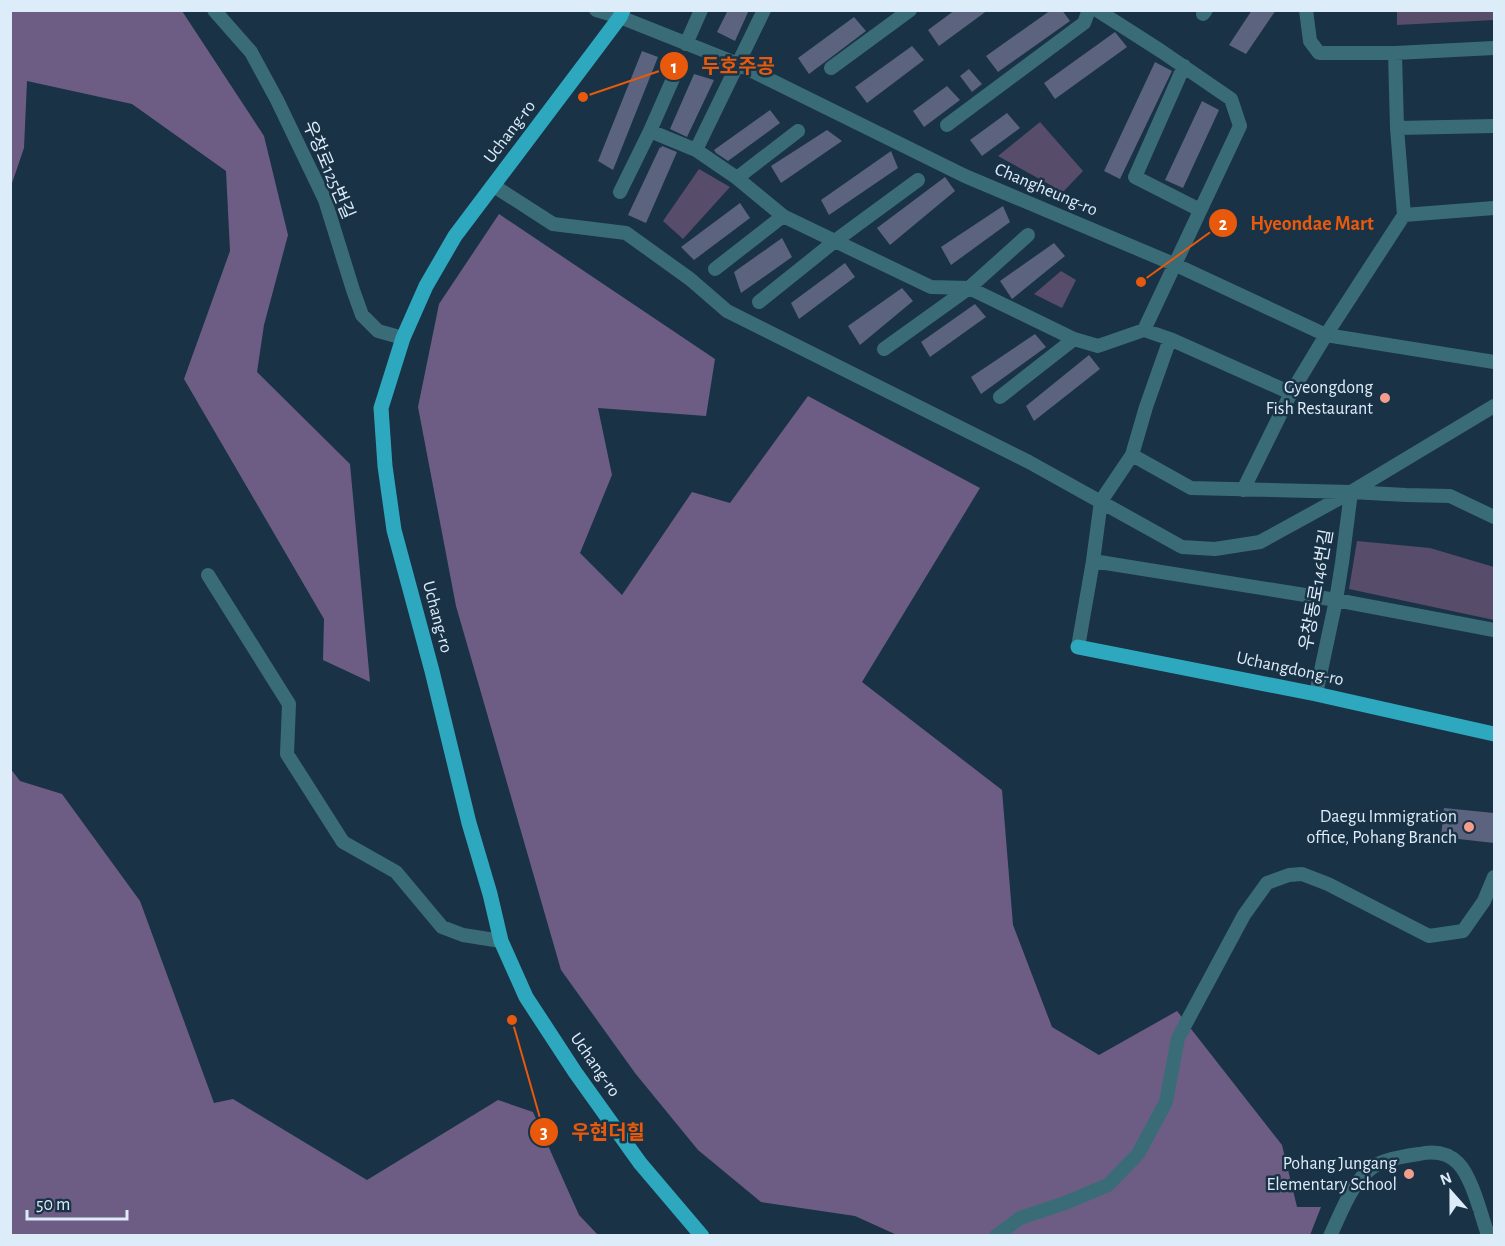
<svg xmlns="http://www.w3.org/2000/svg" width="1505" height="1246" font-family="'Alegreya Sans','Noto Sans KR',sans-serif">
<rect width="100%" height="100%" fill="#193245"/>
<path fill="#574c69" d="M1397,11H1494V20L1397,25Z
M1040,122L1083,171L1063,192L998,156Z
M699,169L730,187L683,239L663,221Z
M1061,271L1076,280L1062,308L1034,294Z
M1357,541L1430,548L1494,567V620L1349,589Z"/>
<path fill="#6d5d85" d="M11,10L182,11L264,136L288,235L264,325L257,372L350,464L370,682L323,660L324,619L184,379L230,251L226,171L132,104L27,81L24,148L11,186Z
M499,214L715,359L706,416L598,408L612,475L580,553L622,595L692,492L730,503L808,396L980,488L862,682L1002,790L1013,925L1052,1027L1099,1055L1177,1011L1282,1145L1297,1207H1321L1310,1235H897L855,1216L761,1202L698,1150L635,1073L561,970L456,606L418,407L439,304Z
M10,768L20,781L62,794L140,901L214,1103L233,1099L367,1180L498,1100L533,1112L579,1215L598,1235H11Z"/>
<path fill="#5b637f" d="M728,10H749L735,41L717,32Z
M955,10H988L939,46L928,30Z
M1051,10H1062L1070,21L998,72L986,56Z
M1252,10H1276L1246,54L1229,45Z
M854,17L866,31L809,74L798,58Z
M1115,32L1127,47L1055,99L1044,83Z
M912,46L924,60L867,103L855,87Z
M642,51L658,57L613,170L598,161Z
M1155,62L1172,71L1120,179L1104,171Z
M969,69L982,84L972,92L960,76Z
M694,74L714,80L687,137L670,129Z
M947,86L960,100L924,127L913,111Z
M1202,101L1219,110L1183,188L1165,180Z
M770,110L780,123L728,161L716,153L714,150Z
M1007,113L1020,128L982,156L970,140Z
M827,130L842,141L781,183L771,166Z
M662,146L677,152L646,223L628,215L660,147L661,148Z
M891,151L898,168L829,215L821,200Z
M945,177L955,191L890,245L877,228Z
M740,203L750,218L694,260L681,247Z
M1003,206L1010,222L951,265L941,247Z
M782,238L792,257L741,293L734,272Z
M1054,243L1065,256L1012,299L1000,281Z
M845,263L855,277L799,319L791,303Z
M902,288L913,301L860,345L848,326Z
M975,304L986,317L930,357L921,342Z
M1035,334L1046,347L981,394L971,377Z
M1089,355L1100,369L1034,421L1026,406Z
M1444,808L1494,813V843L1441,837Z"/>
<g fill="none" stroke-linecap="round" stroke-linejoin="round">
<path stroke="#3a6c77" stroke-width="14" d="M214,10L251,52L277,100L325,200L353,290L362,315L378,331L403,338
M596,10L620,17L738,64L965,176L1176,265L1326,335L1494,362
M1097,10L1161,51L1231,99L1240,126L1144,330L1170,339L1291,393
M1306,10L1310,41L1319,53H1395L1494,48
M1203,14L1206,10
M686,44L701,10
M1395,53L1397,128L1404,215
M679,65L650,131L696,150
M1184,66L1135,177L1200,210
M831,68L910,10
M947,125L1084,23L1089,10
M1397,128L1494,126
M737,178L696,150L764,10
M918,180L835,241L931,287L969,288
M494,186L553,224L626,233L690,279L727,311L1029,462L1182,547L1215,549L1260,542L1351,492L1406,495L1450,496L1494,517
M620,192L650,131
M783,216L737,178L798,131
M1028,235L969,288L1074,339
M715,269L783,216L835,241L759,302
M884,349L969,288
M1000,397L1074,339L1098,346L1144,330
M1132,455L1191,488L1351,492L1494,406
M1243,490L1291,393L1326,335L1404,215L1494,208
M1093,561L1336,600L1494,630
M208,575L289,704L287,754L343,842L396,872L442,927L463,935L501,941
M1078,647L1093,561L1101,501L1132,455L1146,407L1170,339
M1316,694L1336,600L1342,563L1351,492
M996,1236L1020,1218L1065,1203L1108,1185L1138,1154L1166,1102L1178,1038L1244,915L1267,883L1289,875L1302,874L1328,884L1429,936L1463,931L1484,901L1494,877
M1330,1236C1342,1211 1353,1177 1378,1164C1390,1158 1406,1156 1419,1154C1433,1151 1447,1152 1458,1163C1472,1177 1481,1215 1488,1235L1494,1233"/>
<path stroke="#2ea8be" stroke-width="15" d="M623,10L620,17L596,49L455,236L426,286L403,338L381,408L385,466L394,530L432,671L469,823L490,894L501,941L526,997L575,1072L640,1163L702,1236
M1078,647L1316,694L1494,734"/>
</g>
<g fill="#f49d8d" stroke="#193245" stroke-width="2">
<circle cx="1385" cy="398" r="6"/>
<circle cx="1469" cy="827" r="6"/>
<circle cx="1409" cy="1174" r="6"/>
</g>
<g text-anchor="middle" dominant-baseline="central" stroke-width="5" stroke-linejoin="round" paint-order="stroke">
<g font-size="18" fill="#ddecf9" stroke="#193245">
<text transform="translate(510 132) rotate(-53)">Uchang-ro</text>
<text transform="translate(328 170) rotate(67)">우창로125번길</text>
<text transform="translate(1046 190) rotate(23)">Changheung-ro</text>
<text transform="translate(1317 590) rotate(-80)">우창동로146번길</text>
<text transform="translate(437 617) rotate(75)">Uchang-ro</text>
<text transform="translate(1290 669) rotate(12)">Uchangdong-ro</text>
<text transform="translate(595 1065) rotate(55)">Uchang-ro</text>
</g>
<g font-size="18" fill="#ddecf9" stroke="#193245" text-anchor="end">
<text x="1373" y="388">Gyeongdong<tspan x="1373" dy="21">Fish Restaurant</tspan></text>
<text x="1457" y="817">Daegu Immigration<tspan x="1457" dy="21">office, Pohang Branch</tspan></text>
<text x="1397" y="1164">Pohang Jungang<tspan x="1397" dy="21">Elementary School</tspan></text>
</g>
</g>
<path fill="none" stroke="#e8590c" stroke-width="2" d="M583 97L674 66M1141 282L1223 223M512 1020L544 1132"/>
<g fill="#e8590c" stroke="#193245" stroke-width="2">
<circle cx="583" cy="97" r="6"/>
<circle cx="1141" cy="282" r="6"/>
<circle cx="512" cy="1020" r="6"/>
<circle cx="674" cy="66" r="15"/>
<circle cx="1223" cy="223" r="15"/>
<circle cx="544" cy="1132" r="15"/>
</g>
<g font-size="18" text-anchor="middle" font-weight="bold" fill="#fff">
<text x="674" y="73">1</text>
<text x="1223" y="230">2</text>
<text x="544" y="1138">3</text>
</g>
<g font-size="20" text-anchor="middle" font-weight="bold" fill="#e8590c" stroke="#193245" stroke-width="5" stroke-linejoin="round" paint-order="stroke">
<text x="738" y="73">두호주공</text>
<text x="1312" y="230">Hyeondae Mart</text>
<text x="608" y="1139">우현더힐</text>
</g>
<rect width="1505" height="1246" fill="none" stroke="#ddecf9" stroke-width="24"/>
<g transform="translate(1451 1192) rotate(339)" stroke="#193245" stroke-width="4.5" paint-order="stroke">
<path d="M0-4.5L10 22L0 15L-10 22Z" fill="#ddecf9"/>
<text y="-9" font-size="16" font-weight="bold" text-anchor="middle" fill="#ddecf9">N</text>
</g>
<path d="M27 1210v9h100v-9" fill="none" stroke="#ddecf9" stroke-width="3"/>
<text x="36" y="1210" font-size="18" fill="#ddecf9" stroke="#193245" stroke-width="4.5" paint-order="stroke">50 m</text>
</svg>
